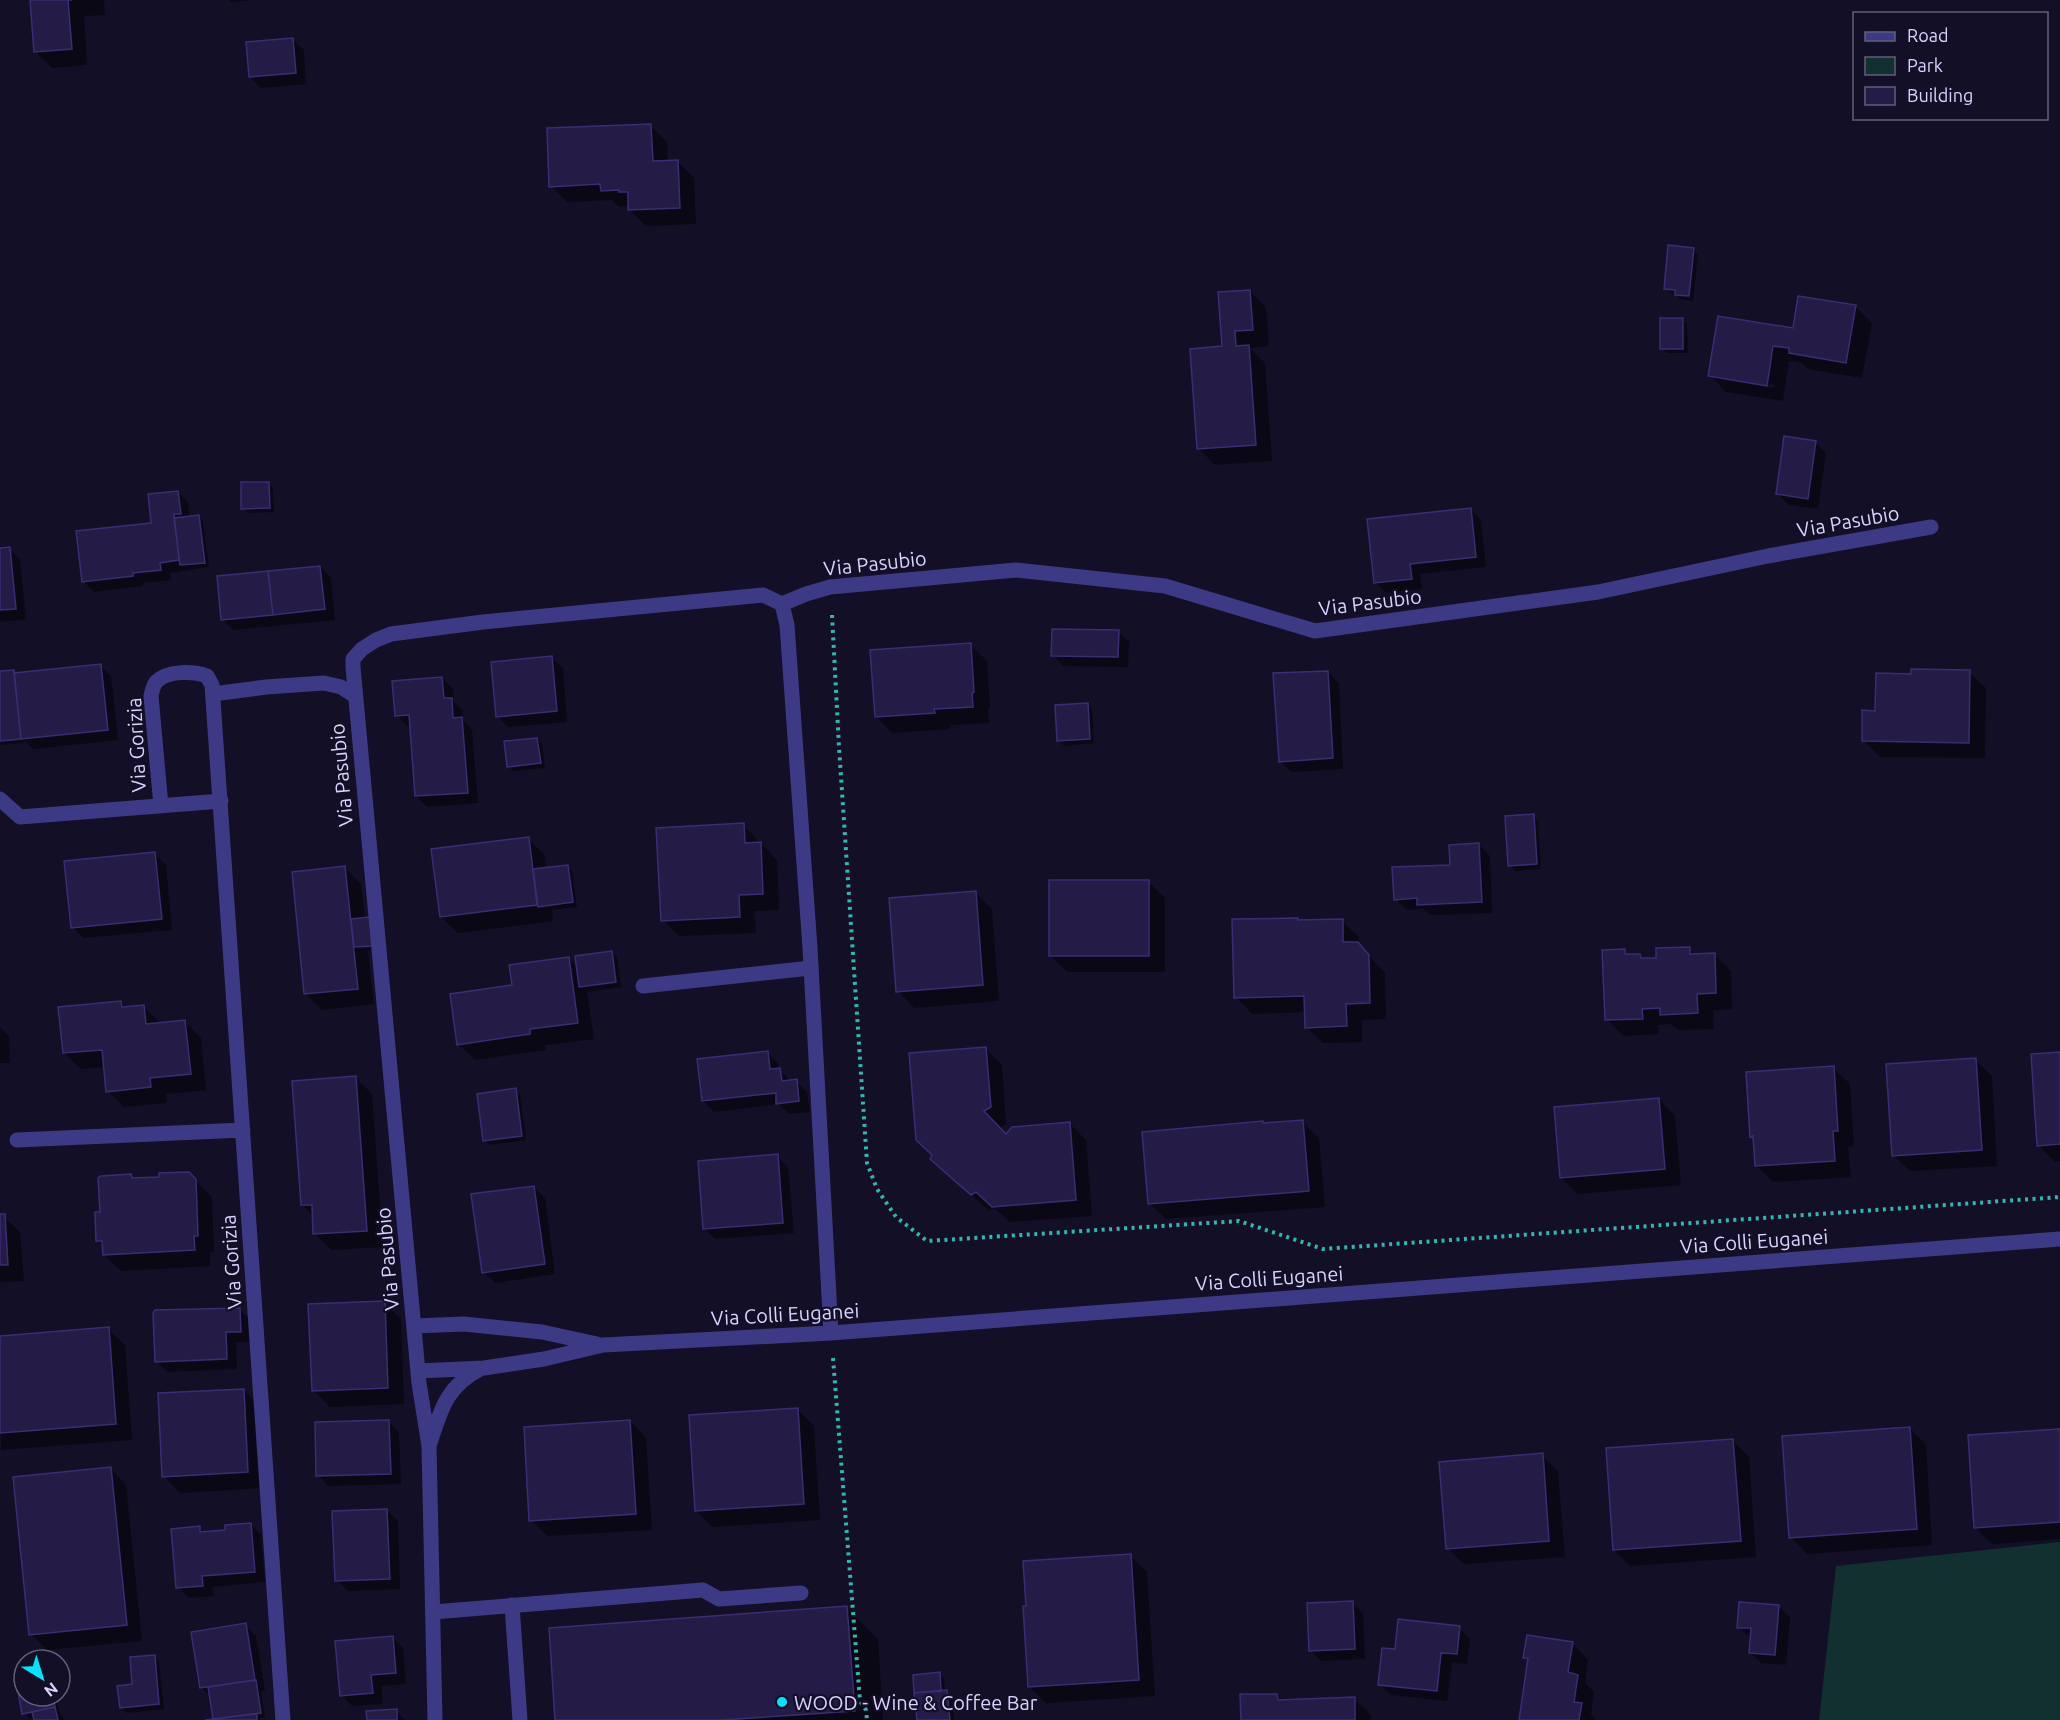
<svg xmlns="http://www.w3.org/2000/svg" width="2060" height="1720" font-family="Ubuntu,sans-serif">
<rect width="100%" height="100%" fill="#130f26"/>
<path fill="#12302f" d="M2060,1542V1720H1819L1836,1566Z"/>
<path fill="#0007" fill-rule="evenodd" d="M32,0H104L105,15L84,16L87,65L52,68L35,51Z
M229,0H254L231,2Z
M293,40L304,50L306,84L261,88L250,77Z
M650,125L667,142L668,162L677,161L694,178L696,224L646,226L630,210V206L619,207L612,200L567,202L551,186Z
M1693,249L1698,255L1693,301L1681,300L1676,294L1671,293L1665,288Z
M1250,291L1266,308L1269,346L1249,348L1265,363L1272,461L1215,465L1198,448L1224,348Z
M1856,307L1872,323L1862,378L1807,369L1802,363L1789,361L1783,401L1726,392L1710,375L1794,330ZM1726,377L1774,385V388L1726,380Z
M1682,319L1687,324L1688,353H1667L1662,348Z
M1815,442L1826,453L1818,509L1789,505L1778,494Z
M268,483L273,488L274,512L248,513L243,508Z
M178,492L188,503L190,518L198,517L203,522L209,567L170,573L171,580L143,583V586L94,592L83,581L153,524Z
M1470,509L1481,520L1486,567L1420,574L1422,589L1386,593L1375,582Z
M9,549L20,559L26,619L0,622V550Z
M320,567L331,578L335,620L233,630L222,619Z
M1118,631L1129,642L1128,667L1063,666L1053,655Z
M970,645L987,661L990,708L988,709L989,723L950,725V729L892,733L876,716Z
M552,658L563,668L567,722L508,727L497,716Z
M101,666L111,676L118,740L33,749L23,739L25,743L0,745V673L13,671L16,674Z
M1328,672L1339,683L1343,769L1291,772L1280,761Z
M1969,672L1986,688L1985,758L1880,757L1863,740L1877,712L1913,675Z
M442,678L453,689L454,702L462,710L463,720L472,730L478,803L427,807L416,796L411,726H407L397,715Z
M1087,705L1092,710L1094,743L1064,746L1059,741Z
M537,739L542,744L545,768L513,771L508,766Z
M1533,816L1538,821L1541,869L1515,871L1510,865Z
M743,825L777,860L779,910L754,911L756,933L679,936L663,920Z
M528,839L545,855L546,869L567,866L572,871L577,907L552,910L553,921L458,933L441,917Z
M1479,845L1490,856L1492,913L1430,915L1423,909L1406,910L1396,899L1451,866Z
M155,854L166,865L172,930L83,938L72,927Z
M345,868L361,884L365,919L377,950L368,951L374,1004L322,1010L306,994Z
M1148,882L1165,898V972H1067L1051,956Z
M975,893L992,909L999,1001L914,1008L898,991Z
M1299,921H1342L1359,937V945L1385,973L1386,1019L1362,1020V1042L1323,1043L1306,1027V1012L1252,1014L1236,997Z
M1689,949L1696,955H1715L1731,971L1732,1009L1713,1010L1714,1029L1678,1030L1671,1024L1658,1025L1659,1034L1623,1036L1607,1019L1624,950L1629,956L1640,955L1644,960L1658,959Z
M612,952L617,957L621,987L587,992L594,1039L545,1045L546,1050L475,1060L458,1044L513,987L568,958L578,968Z
M121,1002L127,1008L144,1007L160,1023L185,1022L201,1038L206,1090L166,1094L167,1103L124,1107L108,1091L105,1067L81,1069L64,1053Z
M0,1027L9,1036L10,1063H0Z
M986,1049L1002,1065L1006,1124L999,1128L1006,1136L1070,1124L1086,1140L1092,1216L1010,1222L994,1208L989,1211L932,1159Z
M767,1052L778,1063L779,1070L791,1081H796L807,1092L810,1112L789,1114L779,1104L714,1112L703,1101Z
M2060,1054V1161L2055,1162L2038,1145Z
M1975,1060L1992,1076L1997,1166L1910,1171L1893,1155Z
M1833,1068L1850,1084L1854,1146L1848,1147L1851,1177L1773,1182L1756,1165L1754,1139L1752,1136Z
M356,1078L372,1094L383,1247L331,1250L315,1234L314,1216L302,1205Z
M515,1090L520,1095L526,1140L490,1145L485,1140Z
M1659,1099L1675,1116L1681,1185L1578,1194L1561,1178Z
M1302,1122L1319,1138L1325,1207L1166,1219L1149,1203L1264,1125Z
M777,1156L788,1167L794,1233L715,1239L705,1229Z
M188,1173L212,1197L214,1252H210V1266L121,1271L104,1255V1247L98,1240L102,1213L131,1176L135,1180L161,1179Z
M534,1188L545,1198L555,1274L495,1283L484,1272Z
M0,1213L20,1232L24,1281L0,1282Z
M384,1303L401,1319L404,1404L330,1407L313,1390Z
M240,1310L251,1320V1342H236L237,1369L167,1372L156,1361Z
M108,1329L125,1345L132,1440L1,1450L0,1337Z
M244,1390L260,1407L264,1488L180,1493L164,1476Z
M798,1410L814,1426L820,1520L712,1527L696,1511Z
M388,1421L399,1432L401,1484L328,1486L318,1475Z
M630,1421L646,1438L652,1530L547,1536L531,1520Z
M1910,1428L1926,1445L1932,1545L1807,1554L1791,1537Z
M2060,1431V1539L1992,1544L1975,1527Z
M1733,1441L1749,1457L1756,1557L1630,1566L1614,1550Z
M1542,1455L1558,1471L1565,1557L1464,1564L1447,1548Z
M110,1468L126,1485L142,1641L47,1650L31,1634Z
M387,1510L398,1521L400,1589L348,1591L337,1580Z
M250,1524L261,1535L265,1582L212,1587L214,1596L189,1598L178,1587L199,1527L205,1533L227,1531Z
M1130,1556L1147,1572L1155,1696L1046,1703L1029,1687Z
M1352,1603L1363,1613L1365,1659L1321,1661L1310,1650Z
M1779,1607L1790,1617L1786,1665L1761,1663L1750,1652L1751,1638L1738,1627Z
M847,1608L878,1639L883,1720H557Z
M245,1625L256,1636L265,1691H261L265,1718H259L261,1720H216L211,1697L201,1687Z
M1459,1628L1470,1639L1467,1664L1452,1663L1447,1701L1391,1695L1380,1684L1396,1650Z
M392,1637L403,1648L406,1684L381,1686L383,1704L352,1706L341,1695Z
M1572,1643L1588,1660L1585,1683L1594,1692L1591,1714L1596,1720H1520L1529,1662L1525,1657Z
M154,1657L159,1662L164,1709L127,1713L121,1708Z
M939,1674L944,1679L945,1692L952,1697L954,1720H918Z
M24,1691V1696H56L60,1714L65,1720L29,1718L24,1713ZM39,1709L40,1712L25,1715V1712Z
M1277,1695L1283,1701L1354,1699L1371,1715V1720H1243Z
M396,1711L405,1720H368Z"/>
<path fill="#241b47" stroke="#3b2d73" stroke-width="1.5" d="M30,0H72H68L72,49L34,52Z
M293,38L296,73L249,77L246,42Z
M651,124L653,161L678,160L680,208L628,210V192H619V190L601,191L600,184L549,187L547,128Z
M1668,245L1694,248L1689,296L1675,295V290L1664,289Z
M1250,290L1253,330L1235,331L1236,346L1249,345L1256,445L1197,449L1190,349L1222,346L1218,292Z
M1798,296L1856,305L1846,363L1789,353V348L1773,346L1767,386L1708,376L1718,316L1793,328Z
M1660,318H1683V349H1660Z
M1784,436L1816,441L1808,499L1776,494Z
M241,482H269L270,508L241,509Z
M178,491L181,514H174L179,560L160,563L161,570L133,573V576L82,582L76,531L151,523L148,494Z
M1471,508L1476,557L1410,564L1412,579L1374,583L1367,519Z
M199,515L205,563L180,565L174,518Z
M10,547L16,609L0,610V548Z
M320,566L325,609L273,615L268,571Z
M268,571L273,615L221,620L217,576Z
M1052,629L1119,630L1118,657L1051,656Z
M971,643L974,692L972,693L973,707L934,709L935,713L875,717L870,650Z
M552,656L557,711L496,717L491,662Z
M101,664L108,730L21,739L14,673Z
M1911,669L1970,670L1969,743L1862,741V710L1875,711L1876,673L1911,674Z
M14,670L21,739L0,741V671Z
M1328,671L1333,758L1279,762L1273,673Z
M442,677L444,698H452L453,718L462,717L468,793L415,796L409,715L395,716L392,681Z
M1088,703L1090,739L1057,741L1055,705Z
M537,738L541,763L507,767L504,741Z
M1534,814L1537,864L1508,866L1505,816Z
M744,823L745,843L761,842L763,894L739,895L740,917L661,921L656,828Z
M529,837L537,905L440,917L431,849Z
M1479,843L1482,902L1417,905V898L1394,900L1392,867L1450,865L1449,845Z
M155,852L162,919L71,928L64,861Z
M568,865L573,902L538,907L533,869Z
M345,866L358,989L304,994L292,872Z
M1049,880H1149V956H1049Z
M976,891L983,985L896,992L889,898Z
M370,917L373,946L354,947L351,919Z
M1298,918V920L1343,919V942H1358L1369,955L1370,1003L1346,1004L1347,1026L1305,1028L1304,996L1234,998L1232,919Z
M1690,947V954L1715,953L1716,993L1697,994L1698,1013L1660,1015V1008L1642,1009L1643,1019L1605,1020L1602,950L1625,949V954H1640L1641,958H1656V948Z
M612,951L616,982L579,987L575,956Z
M569,957L578,1023L530,1029V1034L457,1045L450,994L512,985L509,965Z
M121,1001L122,1007L144,1005L146,1024L185,1020L191,1074L150,1078L151,1087L106,1092L102,1050L63,1053L58,1007Z
M986,1047L991,1107L984,1111L1006,1134L1012,1127L1070,1122L1076,1200L992,1207L976,1192L971,1195L930,1159L932,1155L916,1140L909,1053Z
M768,1051L770,1069L780,1068L782,1081L797,1079L799,1101L776,1104V1093L702,1101L697,1059Z
M2060,1052V1144L2037,1146L2031,1054Z
M1976,1058L1982,1150L1892,1156L1886,1064Z
M1834,1066L1838,1131H1833L1835,1161L1755,1166L1753,1136L1750,1137L1746,1072Z
M356,1076L367,1231L313,1234L312,1205H301L292,1081Z
M516,1088L522,1136L483,1141L477,1094Z
M1659,1098L1665,1169L1560,1178L1554,1107Z
M1303,1120L1309,1191L1148,1204L1142,1132L1263,1121V1123Z
M778,1154L783,1223L703,1229L698,1161Z
M189,1172L196,1179L198,1236H194L195,1250L103,1255L102,1241H96L95,1212H100L98,1178L101,1176L131,1174L132,1178L159,1177V1173Z
M534,1186L545,1264L482,1273L471,1194Z
M0,1214H5L8,1265H0Z
M385,1301L388,1388L312,1391L308,1304Z
M240,1308L241,1332H226L227,1359L155,1362L153,1313L155,1310Z
M109,1327L116,1424L0,1433V1336Z
M244,1389L248,1472L162,1477L158,1393Z
M798,1408L804,1504L695,1511L689,1415Z
M389,1420L391,1474L316,1476L315,1422Z
M630,1420L636,1514L529,1521L524,1427Z
M1910,1427L1917,1529L1789,1538L1782,1436Z
M2060,1429V1522L1974,1528L1968,1435Z
M1733,1439L1741,1541L1613,1550L1606,1448Z
M1543,1453L1549,1541L1446,1549L1439,1462Z
M111,1467L127,1625L29,1635L13,1477Z
M387,1509L390,1579L335,1581L332,1511Z
M251,1523L255,1572L202,1576L203,1586L176,1588L171,1529L200,1526V1532L225,1530V1525Z
M1131,1554L1139,1680L1028,1687L1023,1606H1026L1023,1561Z
M1353,1601L1355,1649L1309,1651L1307,1603Z
M1739,1602L1779,1605L1775,1655L1749,1653L1751,1628H1737Z
M847,1606L855,1711L723,1720H555L549,1628Z
M1398,1619L1460,1626L1457,1654L1441,1653L1437,1691L1378,1685L1382,1648L1395,1649Z
M246,1623L255,1680L200,1688L191,1632Z
M1527,1635L1573,1642L1568,1672L1578,1675L1574,1702L1582,1703L1579,1720H1519L1528,1658H1523Z
M393,1636L396,1673L371,1675L373,1693L340,1696L335,1641Z
M155,1655L159,1704L120,1708L117,1686L132,1684L130,1657Z
M940,1672L941,1691L914,1693L913,1675Z
M256,1680L261,1713L213,1719L208,1687Z
M24,1690V1696H53L55,1707L22,1714L18,1691Z
M947,1690L950,1720H917L914,1693Z
M1240,1694H1277L1278,1700L1355,1697V1720H1241Z
M55,1707L58,1720H34L32,1712Z
M397,1709V1720H367L366,1711Z
M257,1714V1720H205L213,1719Z"/>
<g fill="none" stroke-linecap="round" stroke-linejoin="round">
<path stroke="#2fb8b0" stroke-width="4" stroke-dasharray="3 4.5" stroke-linecap="butt" d="M832,615L839,747L867,1163L877,1189L896,1217L927,1241L1239,1221L1323,1249L2060,1197
M833,1358L860,1701L866,1710L867,1720"/>
<path stroke="#3d3a85" stroke-width="15" d="M643,986L811,968
M512,1605L520,1720
M433,1612L703,1590L719,1599L801,1593"/>
<path stroke="#3d3a85" stroke-width="15" d="M782,604L787,625L810,948L831,1333
M213,694L266,687L324,683L341,687L355,696
M0,799L20,817L221,801
M161,806L151,696C152,691 153,686 156,682C167,670 194,671 207,676L212,685L283,1720
M17,1140L243,1130
M414,1326L464,1324L542,1332L597,1344
M418,1371L484,1368L544,1359L603,1345L831,1333L2060,1239
M430,1443C441,1409 447,1386 480,1369
M435,1720L429,1446L419,1383L353,667V659L362,649L376,640L391,634L483,622L763,595L782,604L806,594L830,587L1016,570L1165,586L1315,631L1598,592L1768,556L1931,527"/>
</g>
<circle fill="#00e5ff" stroke="#130f26" stroke-width="2" cx="782" cy="1702" r="6"/>
<g text-anchor="middle" dominant-baseline="central" stroke-width="4.5" stroke-linejoin="round" paint-order="stroke">
<g font-size="20" fill="#d9d4ff" stroke="#130f26">
<text transform="translate(1848 521) rotate(-10)">Via Pasubio</text>
<text transform="translate(875 563) rotate(-6)">Via Pasubio</text>
<text transform="translate(1370 602) rotate(-7)">Via Pasubio</text>
<text transform="translate(136 745) rotate(-93)">Via Gorizia</text>
<text transform="translate(341 775) rotate(-95)">Via Pasubio</text>
<text transform="translate(1754 1241) rotate(-4)">Via Colli Euganei</text>
<text transform="translate(387 1259) rotate(-95)">Via Pasubio</text>
<text transform="translate(231 1262) rotate(-94)">Via Gorizia</text>
<text transform="translate(1269 1278) rotate(-4)">Via Colli Euganei</text>
<text transform="translate(785 1314) rotate(-3)">Via Colli Euganei</text>
</g>
<g font-size="20" fill="#d9d4ff" stroke="#130f26" text-anchor="start">
<text x="794" y="1702">WOOD - Wine &amp; Coffee Bar</text>
</g>
</g>
<rect x="1853" y="12" width="195" height="108" fill="#130f26" stroke="#625e7d" stroke-width="1.5"/>
<rect x="1865" y="32" width="30" height="9" fill="#3d3a85" stroke="#625e7d" stroke-width="1.5"/>
<text x="1907" y="42" font-size="18" fill="#d9d4ff">Road</text>
<rect x="1865" y="57" width="30" height="18" fill="#12302f" stroke="#625e7d" stroke-width="1.5"/>
<text x="1907" y="72" font-size="18" fill="#d9d4ff">Park</text>
<rect x="1865" y="87" width="30" height="18" fill="#241b47" stroke="#625e7d" stroke-width="1.5"/>
<text x="1907" y="102" font-size="18" fill="#d9d4ff">Building</text>
<g transform="translate(42 1678) rotate(142)"><circle r="28" fill="#130f26" stroke="#625e7d" stroke-width="1.5"/>
<path d="M0-4.5L10 22L0 15L-10 22Z" fill="#00e5ff"/>
<text y="-9" font-size="16" font-weight="bold" text-anchor="middle" fill="#d9d4ff">N</text>
</g>
</svg>
